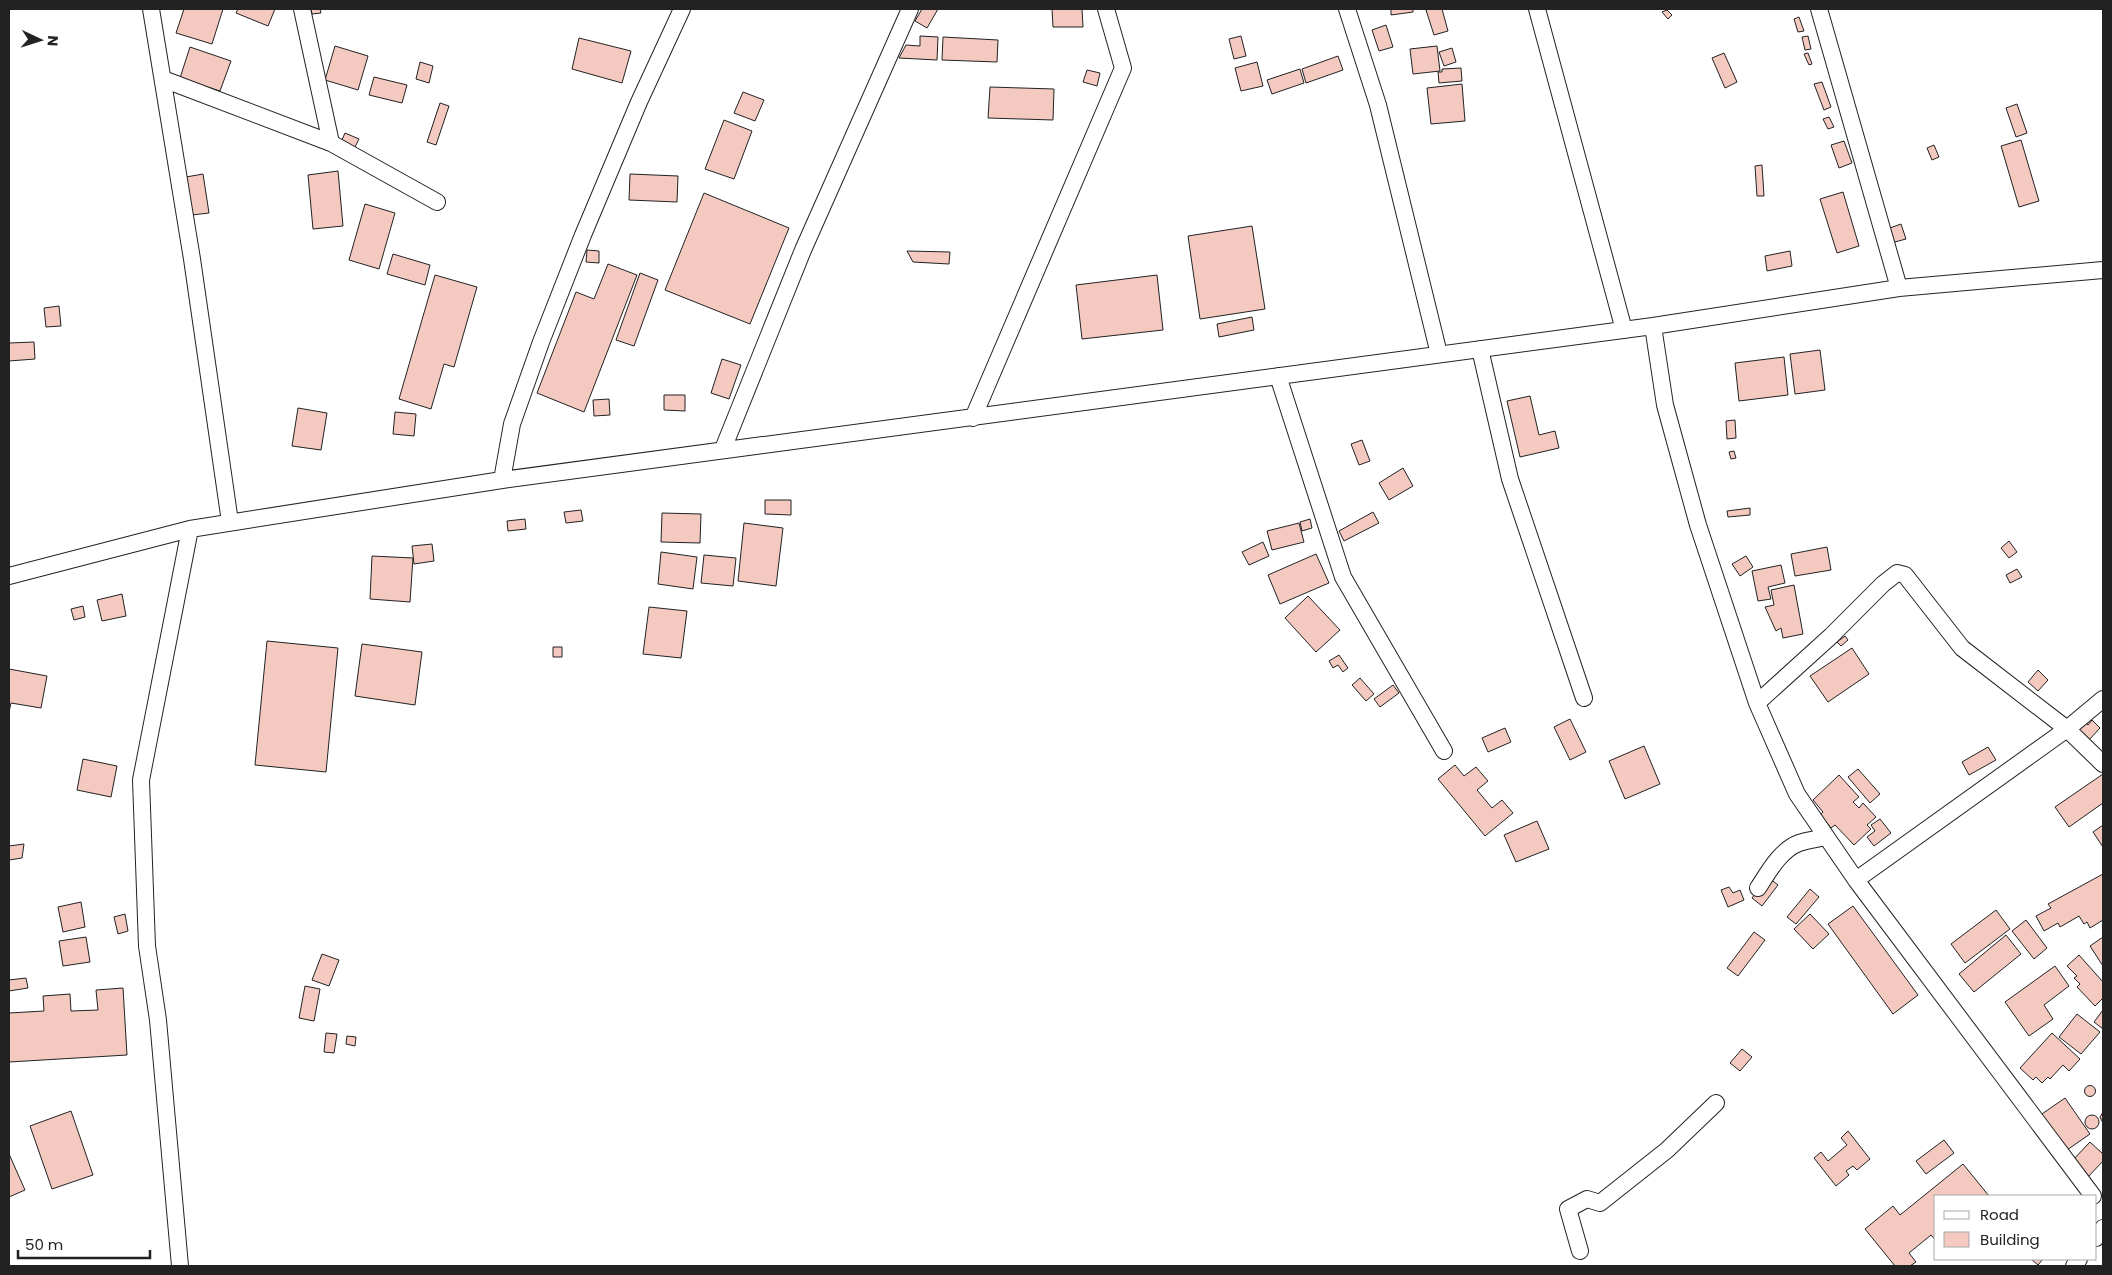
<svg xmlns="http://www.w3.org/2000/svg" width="2112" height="1275" font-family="Poppins,sans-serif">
<rect width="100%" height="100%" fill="#fff"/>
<path fill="#f3c9c0" stroke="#222" d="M184,9H223L212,44L176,33Z
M238,9H275L268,26L236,13Z
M311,9H320L321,13L312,14Z
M922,9H938L927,28L915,21Z
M1052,9H1082L1083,27H1053Z
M1391,9H1413V12L1391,15Z
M1430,9H1442L1448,31L1434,35L1426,10Z
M1667,10L1672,15L1668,19L1662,12Z
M1799,17L1804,31L1798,32L1794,19Z
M1386,25L1393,47L1379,51L1372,30Z
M920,36L938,37L937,60L899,58L906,45L920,46Z
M1241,36L1246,56L1234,59L1229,39Z
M1808,36L1811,49L1805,50L1802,37Z
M943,37L998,40L997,62L942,60Z
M579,38L631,51L622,83L572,69Z
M335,46L368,56L358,90L325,80Z
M1437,46L1440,71L1413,74L1410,49Z
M190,47L231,61L220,91L180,78Z
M1452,48L1456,62L1444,66L1439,52Z
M1724,53L1737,82L1725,88L1712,58Z
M1808,53L1812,64L1809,65L1804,54Z
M1338,56L1343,70L1306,83L1302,69Z
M420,62L433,66L429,83L416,79Z
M1257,62L1263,86L1241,91L1235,68Z
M1461,68L1462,81L1439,83L1438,72H1442V69Z
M1300,69L1304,83L1272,94L1267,80Z
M1087,70L1100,73L1097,86L1083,82Z
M374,77L407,85L402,103L369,95Z
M1822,82L1831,107L1824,110L1814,84Z
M1462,84L1465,121L1431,124L1427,88Z
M990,87L1054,89L1053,120L988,118Z
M743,92L764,100L755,121L734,113Z
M440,103L449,106L436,145L427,142Z
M2017,104L2027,133L2016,137L2006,108Z
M1829,117L1834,127L1828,129L1823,119Z
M724,120L752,131L734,179L705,169Z
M345,133L359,139L354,149L341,142Z
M2021,140L2039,201L2019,207L2001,146Z
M1844,141L1852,163L1839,168L1831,145Z
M1934,145L1939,157L1932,160L1927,148Z
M1762,165L1764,196H1757L1755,166Z
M338,171L343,226L313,229L308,175Z
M203,174L209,213L192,215L186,177Z
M630,174L678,176L677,202L629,200Z
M1843,192L1859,246L1837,253L1820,199Z
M704,193L789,228L750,324L665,290Z
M365,204L395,213L379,269L349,260Z
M1901,224L1906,239L1891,243L1887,229Z
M1252,226L1265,309L1200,319L1188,236Z
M587,250L599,251V263L586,262Z
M907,251L950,252L949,264L913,262Z
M1790,251L1792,266L1767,271L1765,256Z
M393,254L430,265L425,285L387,274Z
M608,264L637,275L584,412L537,393L576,292L594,299Z
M640,273L658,280L634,346L616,340Z
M435,275L477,287L454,367L444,364L431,409L399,399Z
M1157,275L1163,330L1082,339L1076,285Z
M59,306L61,326L46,327L44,308Z
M1252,317L1254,330L1219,337L1217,324Z
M34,342L35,359L9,361V343Z
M1820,350L1825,390L1795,394L1790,354Z
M1784,357L1788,395L1739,401L1735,363Z
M722,359L741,365L729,399L711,393Z
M664,395H685V411L664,410Z
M1530,396L1539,435L1555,431L1559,448L1520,457L1507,401Z
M609,399L610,415L594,416L593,400Z
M298,408L327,413L321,450L292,446Z
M395,412L416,414L414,436L393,434Z
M1735,420L1736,438L1727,439L1726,421Z
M1362,440L1370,461L1359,465L1351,444Z
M1734,451L1736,458L1731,459L1729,452Z
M1403,468L1413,486L1389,500L1379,483Z
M765,500H791V515L765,514Z
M1750,508V515L1728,517L1727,511Z
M581,510L583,521L566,523L564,512Z
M1373,512L1379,523L1344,541L1339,531Z
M662,513L701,514L700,543L661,542Z
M525,519L526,529L508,531L507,521Z
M1310,519L1312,528L1302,531L1300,522Z
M744,523L783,528L776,586L738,581Z
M1299,523L1304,542L1272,550L1267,531Z
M2009,541L2017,552L2009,558L2001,548Z
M1263,542L1269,556L1249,565L1242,552Z
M432,544L434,561L414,564L412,546Z
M1827,547L1831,570L1795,576L1791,554Z
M661,552L697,557L693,589L658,584Z
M1316,554L1329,583L1280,604L1268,575Z
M704,555L736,558L733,586L701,583Z
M372,556L413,558L410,602L370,599Z
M1746,556L1753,567L1740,576L1732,564Z
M1781,565L1785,583L1768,587L1771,599L1758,601L1752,571Z
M2017,569L2022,577L2010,583L2006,575Z
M1794,585L1803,634L1783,638L1781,628L1776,631L1765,607L1774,605L1771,590Z
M122,594L126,616L102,621L97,600Z
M1308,596L1340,630L1316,652L1285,618Z
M83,606L85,617L74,620L71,609Z
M649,607L687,611L681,658L643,654Z
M1845,636L1848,640L1841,646L1837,642Z
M267,641L338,648L326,772L255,765Z
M362,644L422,652L415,705L355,696Z
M553,647H562V657H553Z
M1852,648L1869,674L1828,702L1810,676Z
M1339,655L1348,668L1343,672L1338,665L1333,668L1329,661Z
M9,669L47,676L41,708L11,703L9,712Z
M2038,670L2048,680L2038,691L2028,682Z
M1360,678L1374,694L1366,701L1352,685Z
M1393,685L1399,693L1380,707L1374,699Z
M1570,719L1586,752L1570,760L1554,727Z
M2092,720L2100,728L2088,741L2078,731L2085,722L2088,725Z
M1505,728L1511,742L1488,752L1482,738Z
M1644,746L1660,784L1625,799L1609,761Z
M1988,747L1996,760L1969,775L1962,762Z
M83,759L117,766L111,797L77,790Z
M1455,765L1464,776L1476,767L1488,781L1477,790L1492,808L1502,800L1513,813L1485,836L1438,779Z
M1858,769L1880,794L1870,803L1848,777Z
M2103,774V803L2069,827L2055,807Z
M1839,775L1859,797L1853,802L1859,808L1863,803L1876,817L1867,825L1871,829L1854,845L1835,825L1831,828L1820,815L1823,812L1813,800Z
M1880,819L1891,833L1874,846L1867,837L1875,831L1871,825Z
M1537,821L1549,849L1516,862L1504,835Z
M2103,825V847L2093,832Z
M24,844L22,858L9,860V846Z
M2103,874V920L2090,928L2087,922L2084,924L2079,916L2060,927L2058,923L2044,931L2036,916L2051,908L2048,904Z
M1768,877L1778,885L1762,906L1752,898Z
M1729,887L1733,893L1740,890L1744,900L1728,907L1721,890Z
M1810,889L1819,897L1796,924L1787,917Z
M81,902L85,927L63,932L58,907Z
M1853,906L1918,995L1893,1014L1828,924Z
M1996,910L2010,929L1965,963L1951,944Z
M125,914L128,931L118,934L114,917Z
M1810,914L1829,934L1813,949L1794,929Z
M2026,920L2047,948L2034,959L2012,931Z
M1754,932L1765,940L1738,976L1727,968Z
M2006,935L2021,954L1974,992L1959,974Z
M86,937L90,962L63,966L59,941Z
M2103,937V966L2090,946Z
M322,954L339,960L329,986L312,980Z
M2079,955L2103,982V998L2095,1006L2077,987L2080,984L2074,978L2077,976L2067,966Z
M2055,966L2069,986L2044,1005L2053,1019L2029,1036L2005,1002Z
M26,978L28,988L9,991V980Z
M305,986L320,989L314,1021L299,1018Z
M123,988L127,1055L9,1062V1013L44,1011L43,996L70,994L71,1011L98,1010L96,990Z
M2103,1010V1029L2094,1022Z
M2077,1014L2100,1032L2081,1054L2059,1037Z
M326,1033L337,1034L334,1053L324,1052Z
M2052,1033L2080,1059L2069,1071L2063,1065L2050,1079L2048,1077L2042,1083L2036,1077L2033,1080L2020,1068Z
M347,1036L356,1037L355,1046L346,1044Z
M1742,1049L1752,1057L1740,1071L1730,1063Z
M2084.5 1091a5.5 5.5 0 1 1 11 0a5.5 5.5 0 1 1-11 0Z
M2065,1098L2090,1134L2067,1150L2039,1116Z
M71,1111L93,1175L52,1189L30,1126Z
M2103,1112V1123L2100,1117Z
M2085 1122a7 7 0 1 1 14 0a7 7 0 1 1-14 0Z
M1848,1131L1870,1159L1857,1170L1853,1166L1846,1171L1849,1175L1836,1186L1814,1158L1821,1152L1828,1161L1847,1145L1841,1138Z
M1944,1140L1954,1153L1926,1174L1916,1161Z
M2090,1142L2103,1154V1161L2087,1178L2071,1162Z
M9,1154L25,1190L9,1197Z
M1963,1164L1989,1196H1936V1241L1931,1235L1909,1253L1916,1262L1910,1266H1895L1865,1229L1893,1206L1900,1215Z
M2031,1259H2043L2038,1265Z"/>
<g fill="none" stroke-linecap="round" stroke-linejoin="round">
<defs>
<path id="minor" d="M151,9L192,259L230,522
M302,9L331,143
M1347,9L1378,105L1439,354
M1537,9L1624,330
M1819,9L1899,288
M163,79L331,143L437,202
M1653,326L1665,405L1698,525L1757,703L1797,794L1856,880L2093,1196
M1480,349L1510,479L1584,698
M1278,376L1343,577L1444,751
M973,418L1123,68L1106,9
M723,449L803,250L910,9
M502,480L512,424L541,342L583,235L639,102L682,9
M9,576L190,529L502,480L1653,326L1899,288L2103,270
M1757,703L1831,636L1883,584L1897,573L1905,575L1962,648L2067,729L2103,764
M1856,880L2067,729L2103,699
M1758,888C1768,873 1780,850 1799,843C1807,840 1817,839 1826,837
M2096,1238L2103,1228
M1580,1251L1568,1209L1587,1199L1600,1203L1667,1150L1716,1103
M180,1266L158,1020L147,946L141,780L190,529
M2074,1266L2079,1259"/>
</defs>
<use href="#minor" stroke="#222" stroke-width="18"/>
<use href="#minor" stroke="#fff" stroke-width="16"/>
</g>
<rect width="2112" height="1275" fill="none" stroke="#222222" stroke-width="20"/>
<rect x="1934" y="1195" width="162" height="65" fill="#ffffff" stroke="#a7a7a7"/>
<rect x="1944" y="1211" width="25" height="8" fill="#ffffff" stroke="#a7a7a7"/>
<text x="1980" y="1220" font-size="15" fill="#222222">Road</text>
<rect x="1944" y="1232" width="25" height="15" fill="#f3c9c0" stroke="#a7a7a7"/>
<text x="1980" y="1245" font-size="15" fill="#222222">Building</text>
<g transform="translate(40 40) rotate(94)" stroke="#ffffff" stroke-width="4" paint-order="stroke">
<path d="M0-4L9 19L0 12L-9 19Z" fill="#222222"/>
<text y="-8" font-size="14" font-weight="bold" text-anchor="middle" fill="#222222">N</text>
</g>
<path d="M18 1250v8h132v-8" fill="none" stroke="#222222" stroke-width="2.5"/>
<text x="25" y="1250" font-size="15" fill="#222222" stroke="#ffffff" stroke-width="4" paint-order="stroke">50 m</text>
</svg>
